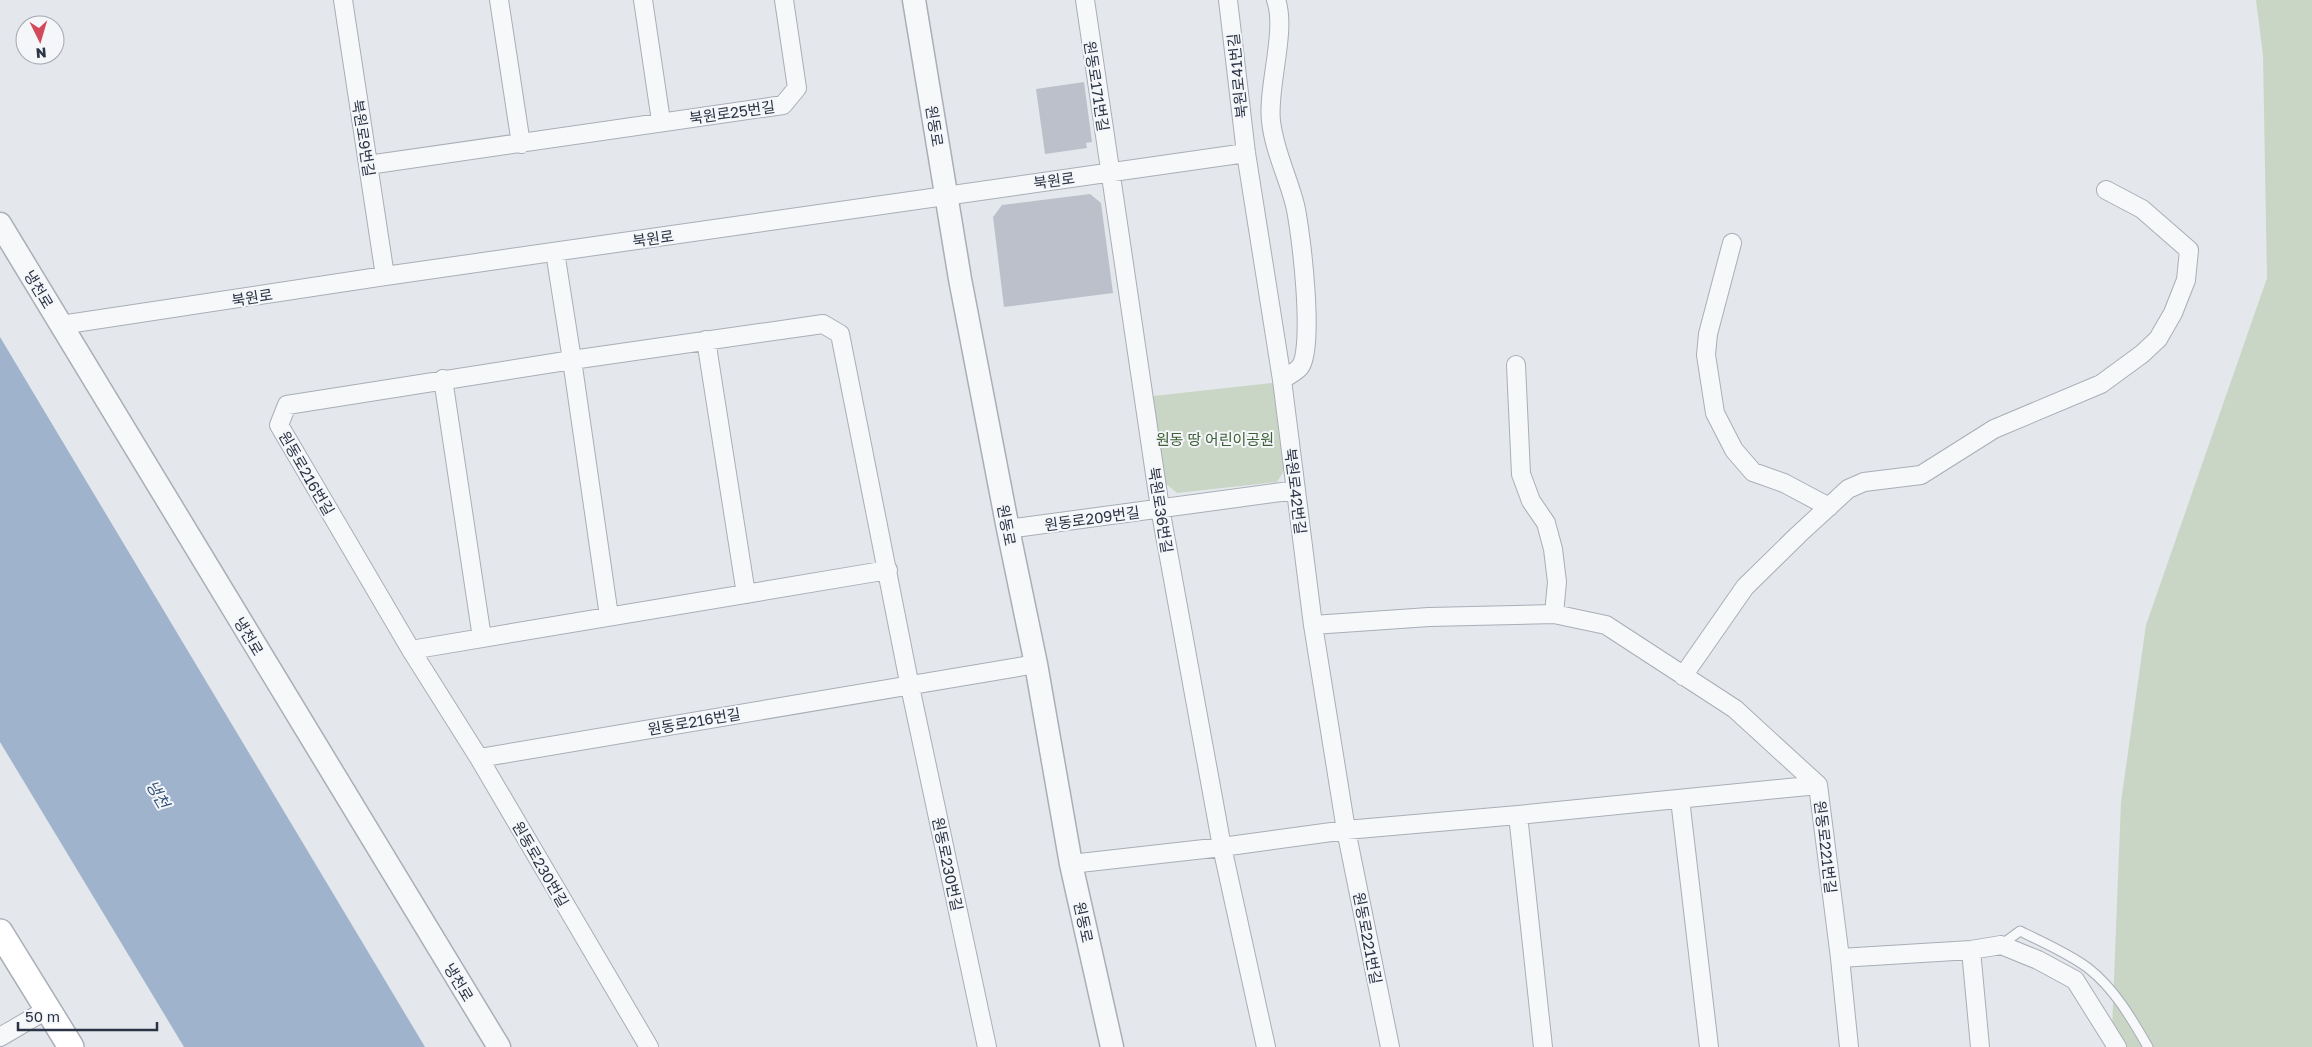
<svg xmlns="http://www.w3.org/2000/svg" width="2312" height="1047" font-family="'Golos Text','Noto Sans KR',sans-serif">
<rect width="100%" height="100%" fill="#e4e7ec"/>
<path fill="#c9d6c5" d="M2256,0H2312V1047H2116L2112,1030L2121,802L2146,625L2267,278L2263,55Z
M1273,383L1284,471L1277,482L1177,493L1165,483L1153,396Z"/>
<path fill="#9fb4cc" d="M0,337L425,1047H184L0,742Z"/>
<path fill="#bbc0ca" d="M1084,82L1092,142L1086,143L1087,148L1045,154L1036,89Z
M1090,194L1101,203L1113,293L1004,307L993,217L1002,205Z"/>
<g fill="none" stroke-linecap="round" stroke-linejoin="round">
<defs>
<path id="service" d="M2001,945L2020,931C2042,942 2068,953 2088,968C2114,988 2132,1019 2148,1047"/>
<path id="minor" d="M343,0L385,276
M499,0L521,144
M643,0L661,121
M1085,0L1160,508L1222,847L1266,1047
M1228,0L1246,153L1282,380L1313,625L1346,830L1390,1047
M1276,0C1287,30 1267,88 1271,121C1274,150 1288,177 1295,205C1301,231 1315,348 1300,367C1296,372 1287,376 1282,380
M368,165L783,105L797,88L784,0
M1732,243L1708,334L1706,355L1715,413L1734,450L1753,472L1784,483L1829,507
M555,252L572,360L287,405L279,425L411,650L479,758L649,1047
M61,325L385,276L1246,153
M706,340L746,594
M1516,365L1521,474L1531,501L1546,523L1553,549L1557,582L1554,614
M443,379L482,638
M1008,529L1296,490
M609,616L572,360L823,324L840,334L909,682L987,1047
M1313,625L1429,617L1554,614L1606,625L1735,709L1818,785
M411,650L888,570
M1683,676L1745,587L1798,535L1848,489L1864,482L1921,475L1994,429L2101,384L2142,354L2158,339L2173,313L2186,280L2189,250L2142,209L2106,190
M479,758L1036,664
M1680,799L1709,1047
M1518,815L1543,1047
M1071,864L1222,847L1346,830L1518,815L1818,785L1840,958L1971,950L2001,945L2038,960L2075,980L2117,1047
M1971,950L1980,1047
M1840,958L1849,1047
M0,1037L48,1009"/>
<path id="tertiary" d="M914,0L960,279L1008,529L1036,664L1071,864L1112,1047
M0,224L499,1047"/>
<path id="secondary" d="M0,932L71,1047"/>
</defs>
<use href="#service" stroke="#a9aeb7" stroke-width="11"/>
<use href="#minor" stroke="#a9aeb7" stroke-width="20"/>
<use href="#tertiary" stroke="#a9aeb7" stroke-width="25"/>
<use href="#secondary" stroke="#a9aeb7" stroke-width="28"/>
<use href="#service" stroke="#f7f8fa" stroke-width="9"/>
<use href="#minor" stroke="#f7f8fa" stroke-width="18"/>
<use href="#tertiary" stroke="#f7f8fa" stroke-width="22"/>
<use href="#secondary" stroke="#fff" stroke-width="25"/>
</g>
<g text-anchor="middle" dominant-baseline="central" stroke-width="4" stroke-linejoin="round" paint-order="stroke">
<g font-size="15" fill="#2b3445" stroke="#f4f6f9">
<text transform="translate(1237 76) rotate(-96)">북원로41번길</text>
<text transform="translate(1097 86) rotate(81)">원동로171번길</text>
<text transform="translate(732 112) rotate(-8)">북원로25번길</text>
<text transform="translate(935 126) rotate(81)">원동로</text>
<text transform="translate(364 138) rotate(81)">북원로9번길</text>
<text transform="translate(1054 180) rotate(-8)">북원로</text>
<text transform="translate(653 238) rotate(-8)">북원로</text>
<text transform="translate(39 289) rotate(59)">냉천로</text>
<text transform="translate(252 297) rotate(-9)">북원로</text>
<text transform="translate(307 473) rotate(60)">원동로216번길</text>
<text transform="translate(1296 491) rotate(83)">북원로42번길</text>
<text transform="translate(1161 510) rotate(81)">북원로36번길</text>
<text transform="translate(1092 518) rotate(-8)">원동로209번길</text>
<text transform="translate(1007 525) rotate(79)">원동로</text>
<text transform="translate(249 636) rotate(59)">냉천로</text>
<text transform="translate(694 721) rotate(-10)">원동로216번길</text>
<text transform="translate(1826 847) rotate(83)">원동로221번길</text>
<text transform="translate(541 864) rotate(60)">원동로230번길</text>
<text transform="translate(948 864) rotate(78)">원동로230번길</text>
<text transform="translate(1084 922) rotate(78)">원동로</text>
<text transform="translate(1368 938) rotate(79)">원동로221번길</text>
<text transform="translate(459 982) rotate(59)">냉천로</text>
</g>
<g font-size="15" fill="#3f6138" stroke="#f4f6f9">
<text x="1215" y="439">원동 땅 어린이공원</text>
</g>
<g font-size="16" font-style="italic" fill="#34527a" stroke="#f4f6f9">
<text transform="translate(158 794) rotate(60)">냉천</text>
</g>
</g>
<g transform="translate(40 40) rotate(175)"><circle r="24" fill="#f4f6f9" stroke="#a4a8b1"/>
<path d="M0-4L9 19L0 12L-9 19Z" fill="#d1495b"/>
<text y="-8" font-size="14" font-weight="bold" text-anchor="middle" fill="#2b3445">N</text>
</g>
<path d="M18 1022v8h139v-8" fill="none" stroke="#2b3445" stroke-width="2.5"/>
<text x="25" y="1022" font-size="15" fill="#2b3445" stroke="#f4f6f9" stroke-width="4" paint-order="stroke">50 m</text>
</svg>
